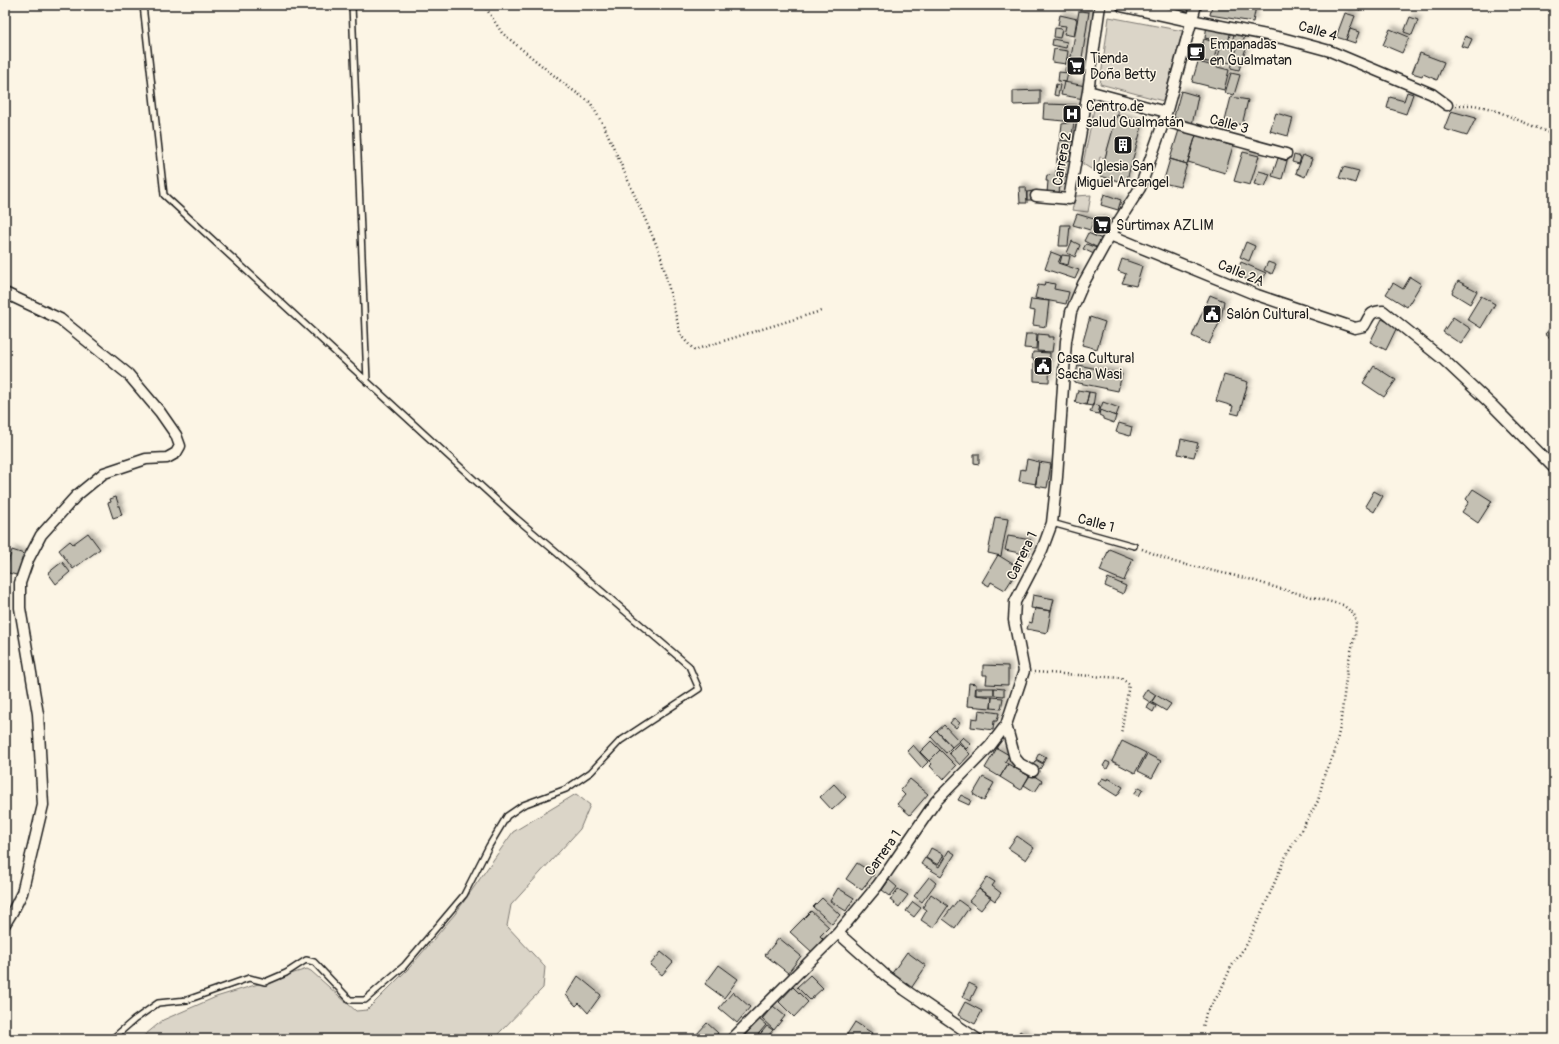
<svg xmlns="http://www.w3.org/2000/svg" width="1559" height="1044" font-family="Pangolin,sans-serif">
<defs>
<filter id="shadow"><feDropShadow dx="3.5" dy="-3.5" stdDeviation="2" flood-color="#0004"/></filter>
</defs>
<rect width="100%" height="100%" fill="#fcf5e5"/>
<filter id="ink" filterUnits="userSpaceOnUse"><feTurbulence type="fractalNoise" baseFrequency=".025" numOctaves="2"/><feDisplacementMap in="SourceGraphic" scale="8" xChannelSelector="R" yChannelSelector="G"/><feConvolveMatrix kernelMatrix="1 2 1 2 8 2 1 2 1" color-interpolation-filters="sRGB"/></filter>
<g filter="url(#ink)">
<path fill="#dbd5c8" stroke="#7c7872" d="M1109,17L1183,31L1163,101L1100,84Z
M1095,104L1119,111L1105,158L1100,157L1096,172L1083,164Z
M1091,195L1088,212L1072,210L1076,196Z
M576,794L590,805L580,829L511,905L507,926L545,967L543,988L498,1034L496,1039H140L163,1020L216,997L307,969L311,971L356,1011L367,1010L410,967L455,914L513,832Z"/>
<path fill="#c4c0b3" stroke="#1c1c1c" filter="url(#shadow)" d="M1212,5L1256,6L1253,22L1210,15Z
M1347,5H1362L1360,10Z
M1079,11L1089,12L1082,58L1071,57Z
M1345,13L1355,16L1346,40L1336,37Z
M1060,15L1077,19L1074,36L1064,34L1066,26L1058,25Z
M1410,17L1418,20L1412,35L1404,32Z
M1207,25L1231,30L1228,43L1205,38Z
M1055,28L1062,29L1060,38L1054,37Z
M1350,29L1359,32L1355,43L1346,40Z
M1390,29L1409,37L1402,53L1383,45Z
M1235,30L1246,33L1242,45L1232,42Z
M1465,36L1472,39L1468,48L1461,46Z
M1053,39L1067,42L1066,48L1052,45Z
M1204,39L1218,43L1213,63L1198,60Z
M1238,45L1246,48L1239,70L1231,68Z
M1221,46L1233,49L1230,63L1217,60Z
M1054,49L1068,51L1066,64L1052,62Z
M1420,53L1444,62L1437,80L1423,74L1422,76L1412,73Z
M1067,58L1082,62L1081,73L1065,71Z
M1198,62L1229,70L1224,90L1192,82Z
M1059,72L1068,73L1066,82L1058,81Z
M1231,73L1240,75L1234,95L1225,93Z
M1064,82L1086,86L1084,99L1061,95Z
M1056,84L1060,85L1058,96L1054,95Z
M1040,90V104L1013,105V91Z
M1181,91L1198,96L1192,125L1173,120Z
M1407,92L1413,94L1406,114L1387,108L1390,97L1404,101Z
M1231,97L1248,100L1242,125L1225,121Z
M1044,104L1077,105L1074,122L1043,119Z
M1451,111L1476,118L1467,136L1444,129Z
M1276,113L1293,118L1288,136L1270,131Z
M1117,115L1143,123L1126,183L1100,176Z
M1074,122L1071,141L1060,140L1062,124Z
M1179,130L1196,135L1187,164L1170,159Z
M1196,135L1233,146L1225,173L1188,162Z
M1060,140L1076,142L1073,161L1057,159Z
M1243,152L1259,156L1250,185L1234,181Z
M1294,155L1301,157L1299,164L1292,162Z
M1303,155L1312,159L1305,177L1296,173Z
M1278,158L1287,161L1282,179L1272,176Z
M1057,159L1074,161L1072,175L1056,173Z
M1170,159L1187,164L1180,187L1163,183Z
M1343,167L1359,171L1355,183L1339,178Z
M1259,171L1270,174L1265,187L1254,184Z
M1047,175L1070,177L1069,185L1060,184L1059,194L1047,193L1048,181H1046Z
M1019,187H1026L1027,203H1020Z
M1033,191V200H1027V192Z
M1104,194L1121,200L1118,210L1101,205Z
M1077,214L1094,219L1090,230L1073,225Z
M1096,217L1109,221L1103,231L1093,228Z
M1061,225H1070L1068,246H1059Z
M1088,233L1102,239L1098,248L1084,241Z
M1072,241L1080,245L1075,257L1067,253Z
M1246,242L1255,246L1249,261L1240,257Z
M1086,244L1097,248L1094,254L1083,249Z
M1051,252L1061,256L1058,263L1079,270L1075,279L1045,269Z
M1062,255L1070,256L1068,265L1060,263Z
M1122,259L1142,266L1136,286L1122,283L1126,274L1118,271Z
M1241,262L1266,273L1260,286L1236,274Z
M1268,262L1276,265L1272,274L1264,270Z
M1410,277L1421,284L1407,307L1386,294L1393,283L1403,289Z
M1458,281L1477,291L1470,304L1452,293Z
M1045,282L1055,284L1054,289L1069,292L1066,304L1035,298L1038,285L1044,286Z
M1210,295L1224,301L1221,319L1209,344L1192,336Z
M1481,296L1495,304L1481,328L1467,319Z
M1031,299L1049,301L1046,327L1033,325L1035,311L1029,310Z
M1090,317L1105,322L1097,349L1082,345Z
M1453,317L1471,329L1461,344L1443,332Z
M1382,319L1397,327L1386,350L1370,342Z
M1554,324V341L1545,334Z
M1026,334H1037L1036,349L1024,348Z
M1038,334L1048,335V337H1054L1052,352L1037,351Z
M1033,352L1050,353L1049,382L1034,381V359H1032Z
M1078,365L1122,374L1118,391L1074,382Z
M1374,366L1396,380L1384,397L1363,383Z
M1224,375L1248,382L1239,415L1231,413L1233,406L1216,401Z
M1078,390L1089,392L1086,405L1075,402Z
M1089,392L1095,393L1093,406L1086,405Z
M1103,402L1119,408L1116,416L1100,410Z
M1093,404L1100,406L1098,414L1090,412Z
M1100,410L1116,416L1114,423L1103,419V417L1099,415Z
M1119,423L1132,427L1130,436L1116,432Z
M1181,439L1198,443L1194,457L1178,454Z
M974,454H979V464L974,463Z
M1027,459L1039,462L1036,484L1019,481L1021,469L1025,470Z
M1039,462L1051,464L1047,488L1035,486Z
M1473,489L1492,501L1478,523L1462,512L1469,502L1466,499Z
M1374,491L1383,496L1374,512L1365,506Z
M116,497L122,515L113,518L108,503L111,502L110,499Z
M995,517L1008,519L1001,556L988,553Z
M88,533L100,549L73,569L59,550L70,541L73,544Z
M1008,536L1031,540L1029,555L1005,550Z
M1109,549L1133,559L1124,581L1100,571Z
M12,550L27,555L20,576L5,572Z
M998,555L1019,568L1005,590L991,582L989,586L982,582Z
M62,562L70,572L56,584L48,573Z
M1108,578L1126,586L1123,594L1105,586Z
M1033,595L1054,599L1051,611L1031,608Z
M1035,608L1051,611L1047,633L1027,629L1029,622L1032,623Z
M983,665L1008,666V685L986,684L987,675H983Z
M969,683L976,684L975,695L992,697L991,708L967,706Z
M976,688H994V695H976Z
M994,688L1004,689V696L994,695Z
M1147,689L1156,695L1151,703L1142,697Z
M1156,695L1171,704L1166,711L1151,702Z
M992,697L1003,698L1001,709L991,708Z
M1150,703L1156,706L1153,712L1147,708Z
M979,710L999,713L997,721H994L993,730L971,727L972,718L978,719Z
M954,718L960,723L956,728L950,723Z
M944,725L959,741L952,747L937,731Z
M937,731L952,747L946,753L931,737Z
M963,737L971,744L966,749L959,741Z
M931,741L940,750L929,761L920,752Z
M1122,741L1146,753L1135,773L1112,761Z
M959,743L970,754L960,765L949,753Z
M913,745L928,762L922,768L907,751Z
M997,748L1009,755L1005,762L1008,764L1000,777L985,768Z
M940,750L956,766L943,780L930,766L932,764L929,761Z
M1039,753L1046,757L1043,763L1036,759Z
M1147,754L1161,761L1152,778L1138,771Z
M1036,760L1043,764L1040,769L1033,765Z
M1106,761L1110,763L1107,769L1103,766Z
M1008,764L1029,776L1021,790L1000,777Z
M1031,774L1042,781L1035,792L1024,785Z
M983,777L994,783L984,801L973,794Z
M1102,778L1107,780L1108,778L1123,787L1117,796L1098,784Z
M910,779L928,794L910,815L897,804L905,795L900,790Z
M834,784L846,797L832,810L820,797Z
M1139,787L1143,789L1139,796L1134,794Z
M961,795L971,800L969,805L958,800Z
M1017,836L1034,848L1026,860L1008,848Z
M931,848L944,855L938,865L926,858Z
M949,850L955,854L941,876L921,864L925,858L939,867Z
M857,863L874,874L862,890L846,879Z
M929,877L936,883L922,902L914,896Z
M987,877L995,882L992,886L1001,893L995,901L979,889Z
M889,880L897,887L890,896L882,890Z
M838,888L854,898L846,911L830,901Z
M898,889L908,895L899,907L890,900Z
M979,889L991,897L981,910L969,901Z
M931,894L948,906L933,928L921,920L927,910L923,907Z
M822,898L840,915L832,924L813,907Z
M958,900L969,908L955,928L943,919Z
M913,902L921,908L914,917L906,911Z
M811,911L829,927L820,936L823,939L812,952L790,932Z
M779,938L801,956L788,973L765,955Z
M661,952L673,962L662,975L650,965Z
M907,952L926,966L910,990L890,976Z
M719,965L738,979L724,998L705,984Z
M810,975L823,988L810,1000L797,987Z
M578,976L601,995L588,1013L579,1003L576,1006L566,995Z
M969,983L977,987L970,1001L962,997Z
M793,987L808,1002L794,1017L779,1002Z
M733,992L750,1007L737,1023L719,1008Z
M965,1002L982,1011L975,1024L958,1015Z
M773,1006L785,1016L774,1030L762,1019Z
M759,1019L766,1025L754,1039H751L746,1034Z
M855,1022L872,1033L868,1039H844Z
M707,1023L718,1033L713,1039H701L696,1035Z
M767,1026L773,1030L766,1039H756Z
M1020,1031L1031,1039H1015Z"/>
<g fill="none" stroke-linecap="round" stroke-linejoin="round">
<defs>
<path id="service" d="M352,5L367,382
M1052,523L1134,546
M112,1039L134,1020L158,1003L187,1000L249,978L265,982L286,973L306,960L314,962L350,1000H365L404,966L464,895L489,846L507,816L523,805L566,789L591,772L620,741L699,689L689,666L516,518L164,195L143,5"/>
<path id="minor" d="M1191,20L1282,38L1330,51L1432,94L1447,105
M1088,91L1166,112
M1164,121L1286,154
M1036,196L1069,199L1088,91L1100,5
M1110,235L1257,295L1355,328L1364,326C1370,316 1370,311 1383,311L1444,360L1494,407L1554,468
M5,293L60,319L128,374L160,412L176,435L180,446L176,453L167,458L146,459L104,473L76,496L41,535L28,560L20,583V608L38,714L43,805L22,893L14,909L5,924
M1006,725L1015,758L1020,764L1033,771
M838,933L885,975L905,990L977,1039
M732,1039L838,933L878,885L936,801L990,746L1006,725L1024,671L1014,620L1015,602L1042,550L1052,523L1057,477L1066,341L1071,312L1083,284L1110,235L1140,188L1164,121L1196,5"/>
<path id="tertiary" d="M1123,5L1191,20"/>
</defs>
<use href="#service" stroke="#1c1c1c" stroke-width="8"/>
<use href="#minor" stroke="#1c1c1c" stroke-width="13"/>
<use href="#tertiary" stroke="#1c1c1c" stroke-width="16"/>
<path stroke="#1c1c1c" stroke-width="2.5" stroke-dasharray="1 3" stroke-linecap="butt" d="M484,5L502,33L568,87L590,102L605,128L660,253L681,336L694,350L821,311
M1456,105H1474L1492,109L1554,135
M1142,549L1174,562L1249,579L1274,587L1343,605L1354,614L1356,622L1355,635L1348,663L1340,727L1334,754L1325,772L1318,801L1285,858L1268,898L1247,944L1231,967L1220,992L1206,1013L1203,1027
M1034,672L1121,678L1129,684L1121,734"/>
<use href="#service" stroke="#fcf5e5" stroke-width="5"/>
<use href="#minor" stroke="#fcf5e5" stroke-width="10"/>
<use href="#tertiary" stroke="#fcf5e5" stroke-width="13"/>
</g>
</g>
<defs>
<symbol id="cafe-square" viewBox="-11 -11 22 22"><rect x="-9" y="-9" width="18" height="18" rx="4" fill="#1c1c1c" stroke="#fcf5e5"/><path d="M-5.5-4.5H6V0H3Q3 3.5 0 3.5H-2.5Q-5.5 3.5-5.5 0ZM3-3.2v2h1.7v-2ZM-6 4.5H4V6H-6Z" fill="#fff"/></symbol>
<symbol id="supermarket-square" viewBox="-11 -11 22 22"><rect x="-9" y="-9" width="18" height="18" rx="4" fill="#1c1c1c" stroke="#fcf5e5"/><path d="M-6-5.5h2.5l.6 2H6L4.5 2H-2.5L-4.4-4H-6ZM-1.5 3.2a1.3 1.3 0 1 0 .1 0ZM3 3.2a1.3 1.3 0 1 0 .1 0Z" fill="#fff"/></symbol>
<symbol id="hospital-square" viewBox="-11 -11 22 22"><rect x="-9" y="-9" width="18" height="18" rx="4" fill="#1c1c1c" stroke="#fcf5e5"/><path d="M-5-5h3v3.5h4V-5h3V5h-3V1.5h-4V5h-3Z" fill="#fff"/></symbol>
<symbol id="building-square" viewBox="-11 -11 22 22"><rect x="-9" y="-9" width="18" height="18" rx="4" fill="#1c1c1c" stroke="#fcf5e5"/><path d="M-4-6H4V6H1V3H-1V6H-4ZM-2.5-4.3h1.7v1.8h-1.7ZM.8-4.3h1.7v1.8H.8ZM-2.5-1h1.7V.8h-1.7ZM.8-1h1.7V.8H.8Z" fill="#fff"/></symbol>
<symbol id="civic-square" viewBox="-11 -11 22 22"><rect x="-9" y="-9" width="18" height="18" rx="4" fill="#1c1c1c" stroke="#fcf5e5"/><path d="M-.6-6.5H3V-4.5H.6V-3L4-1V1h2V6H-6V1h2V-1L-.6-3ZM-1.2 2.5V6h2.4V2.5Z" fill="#fff"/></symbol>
</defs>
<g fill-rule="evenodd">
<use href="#cafe-square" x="1185" y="41" width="22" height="22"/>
<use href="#supermarket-square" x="1065" y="55" width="22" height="22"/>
<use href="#hospital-square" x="1061" y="103" width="22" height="22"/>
<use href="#building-square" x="1112" y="134" width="22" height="22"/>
<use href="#supermarket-square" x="1091" y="214" width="22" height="22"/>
<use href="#civic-square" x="1201" y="303" width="22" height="22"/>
<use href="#civic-square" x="1032" y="355" width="22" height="22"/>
</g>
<g text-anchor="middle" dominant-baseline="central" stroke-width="3" stroke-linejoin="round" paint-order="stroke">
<g font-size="14" fill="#1c1c1c" stroke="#fcf5e5">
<text transform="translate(1318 31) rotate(16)">Calle 4</text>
<text transform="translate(1229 124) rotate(15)">Calle 3</text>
<text transform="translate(1062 159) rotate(-80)">Carrera 2</text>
<text transform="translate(1241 273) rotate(22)">Calle 2A</text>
<text transform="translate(1096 523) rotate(15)">Calle 1</text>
<text transform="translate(1022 556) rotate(-64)">Carrera 1</text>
<text transform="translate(883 853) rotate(-55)">Carrera 1</text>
</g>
<g font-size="14" fill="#1c1c1c" stroke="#fcf5e5" text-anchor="start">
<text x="1210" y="44">Empanadas<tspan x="1210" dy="16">en Gualmatan</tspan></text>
<text x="1090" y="58">Tienda<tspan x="1090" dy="16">Doña Betty</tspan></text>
<text x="1086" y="106">Centro de<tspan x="1086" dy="16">salud Gualmatán</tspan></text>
<text x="1123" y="166" text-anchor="middle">Iglesia San<tspan x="1123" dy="16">Miguel Arcangel</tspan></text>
<text x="1116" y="225">Surtimax AZLIM</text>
<text x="1226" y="314">Salón Cultural</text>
<text x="1057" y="358">Casa Cultural<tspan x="1057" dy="16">Sacha Wasi</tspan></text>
</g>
</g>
<rect width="1559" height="1044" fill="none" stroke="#fcf5e5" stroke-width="20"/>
<rect x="10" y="10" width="1539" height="1024" fill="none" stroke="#1c1c1c" stroke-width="1.5" filter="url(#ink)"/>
</svg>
